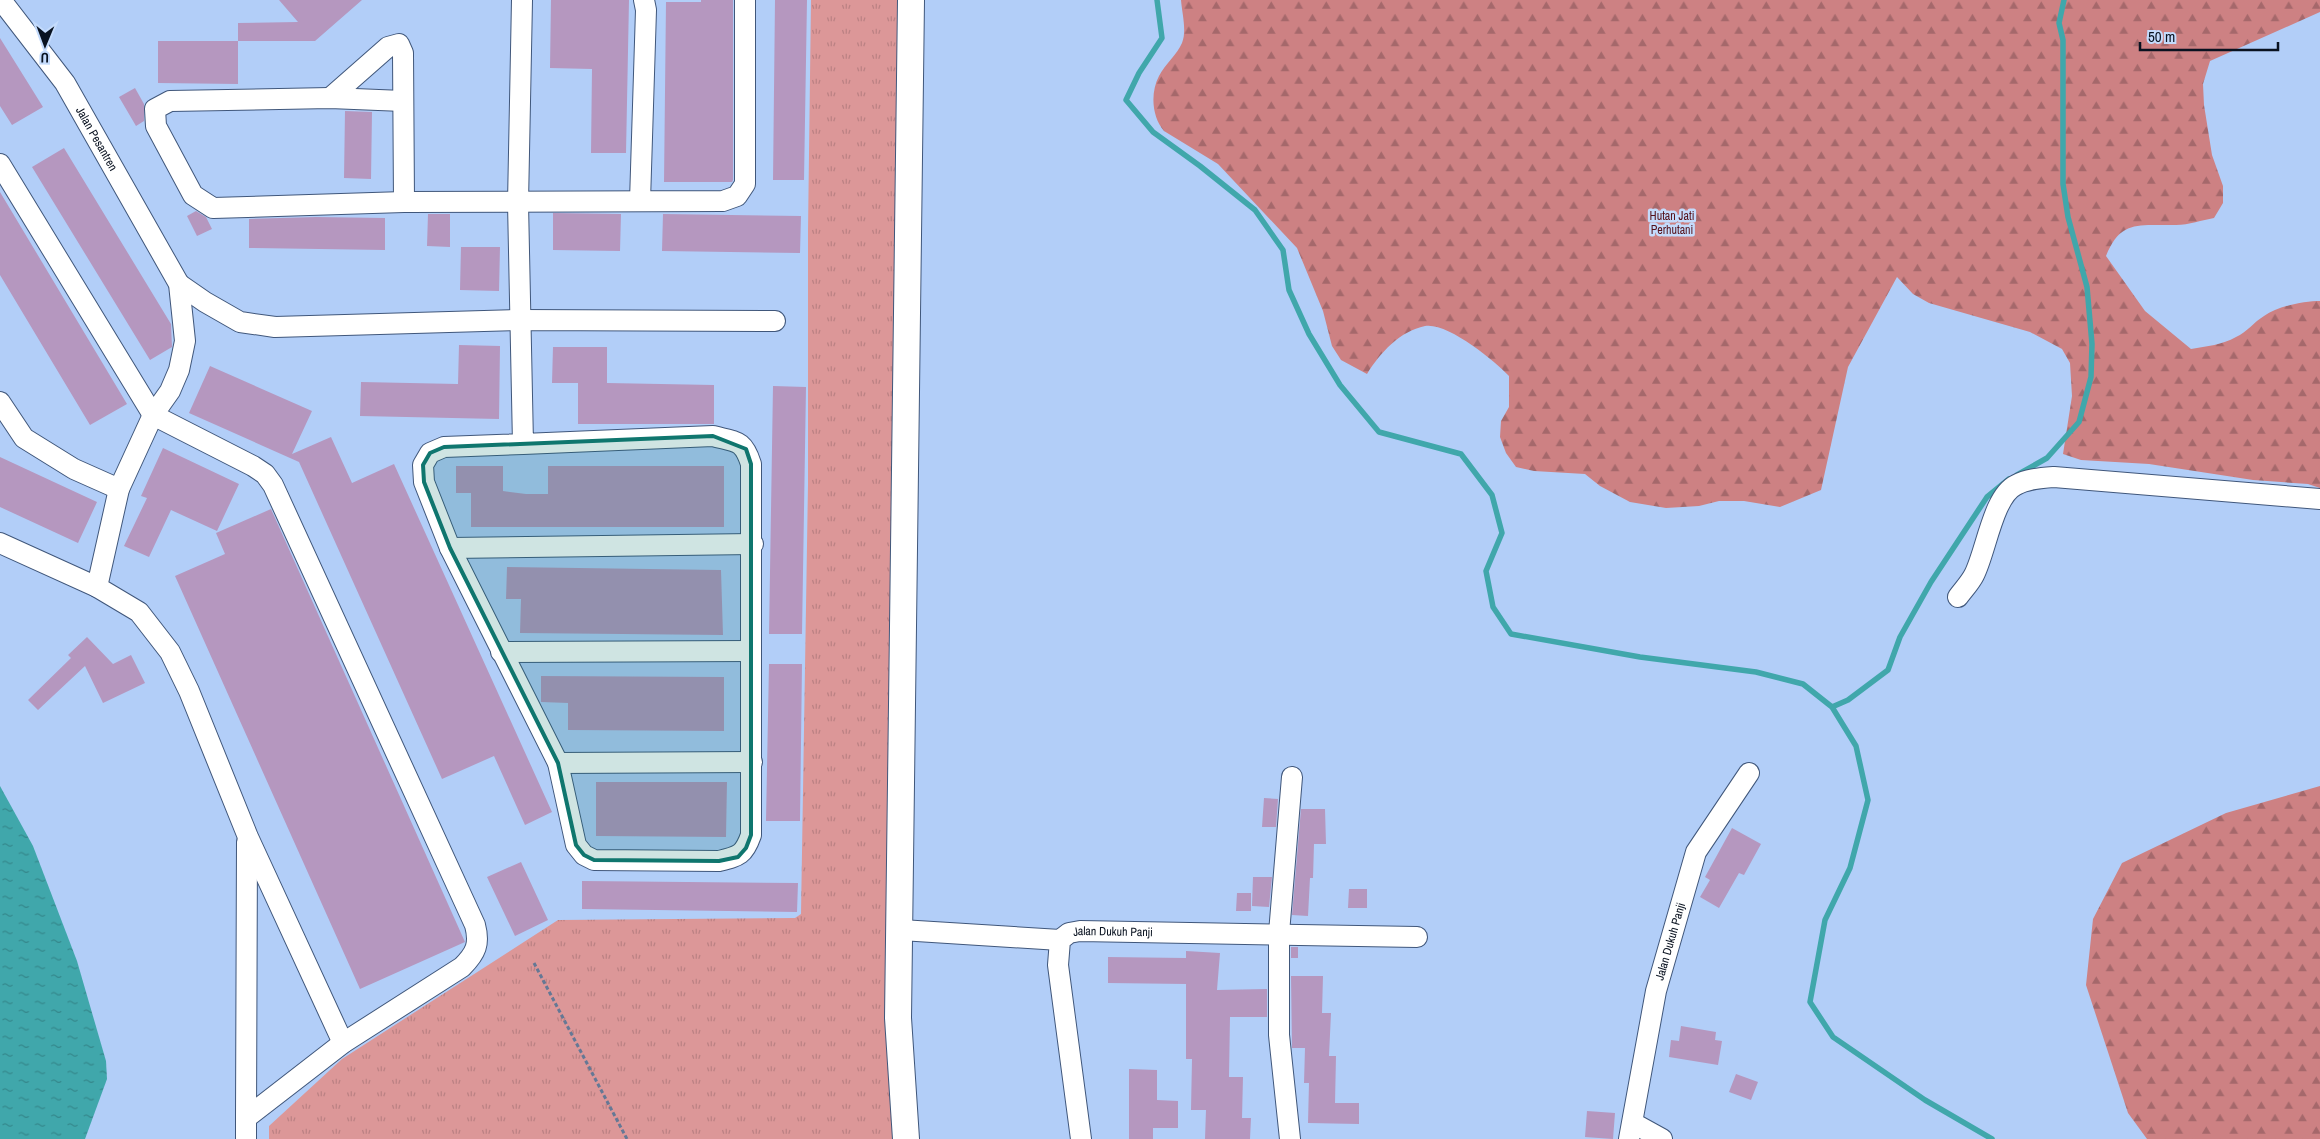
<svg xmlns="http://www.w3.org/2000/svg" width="2320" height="1139" font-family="'Archivo Narrow',sans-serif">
<defs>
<pattern id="grass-tufts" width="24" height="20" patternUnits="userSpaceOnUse" patternTransform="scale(1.25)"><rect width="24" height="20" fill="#dc9798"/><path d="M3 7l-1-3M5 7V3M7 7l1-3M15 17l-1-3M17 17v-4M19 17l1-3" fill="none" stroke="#bb8183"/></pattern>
<pattern id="forest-firs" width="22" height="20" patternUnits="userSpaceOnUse" patternTransform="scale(1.25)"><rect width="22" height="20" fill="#cd8183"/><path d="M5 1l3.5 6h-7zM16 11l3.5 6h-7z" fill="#a5686b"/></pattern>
<pattern id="water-ripples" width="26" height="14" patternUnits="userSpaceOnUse" patternTransform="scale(1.25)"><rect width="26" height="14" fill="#40a7ab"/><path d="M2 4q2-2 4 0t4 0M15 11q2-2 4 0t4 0" fill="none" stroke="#34878b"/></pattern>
</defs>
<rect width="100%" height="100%" fill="#b2cef8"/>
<path fill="url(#grass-tufts)" d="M811,0H900L895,1139H269V1126L342,1059L558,920L795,918L801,914L808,484V230Z"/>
<path fill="url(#forest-firs)" d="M1181,0H2320V12L2210,61L2203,84L2204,105L2212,155L2223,186V203L2214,218C2202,220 2189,225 2176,225C2141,226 2121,218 2106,256L2145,311L2191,349C2207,346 2222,345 2236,337C2247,332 2254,322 2264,316C2278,306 2304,301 2320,301V488L2308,484L2253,480L2149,464L2081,460L2063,454L2072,396L2070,363L2062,349L2030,332L1929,303L1913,294L1897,277L1848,367L1821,490L1780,507L1744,501H1719L1699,506L1666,508L1630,502L1600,486L1585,474L1534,471L1516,467L1506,453L1500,437L1501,421L1509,407V376C1494,360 1447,322 1425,326C1400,331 1380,353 1367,374L1341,360L1332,346L1323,311L1297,248L1218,164L1164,131C1152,117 1150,93 1159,76C1165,64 1177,55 1182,43C1187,31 1182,13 1181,0Z
M2320,786V1139H2147L2128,1113L2086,985L2093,919L2122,863L2226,813Z"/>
<path fill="url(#water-ripples)" d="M0,786L33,846L77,961L106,1061L107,1079L85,1139H0Z"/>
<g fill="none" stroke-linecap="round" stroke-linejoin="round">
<path stroke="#40a7ab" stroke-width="5.5" d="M1157,0L1162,38L1139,73L1126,100L1153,132L1200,166L1255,210L1283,250L1289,290L1309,334L1340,385L1379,432L1461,454L1492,495L1502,533L1486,571L1493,607L1511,634L1640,657L1756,672L1803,684L1832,707L1856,746L1868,800L1850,868L1825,920L1810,1002L1833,1037L1925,1100L1992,1139
M2017,475L2047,458L2079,422L2091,377L2092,344L2087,287L2068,217L2063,184V40L2059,23L2064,0
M1832,707L1848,700L1888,670L1900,637L1931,582L1987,497L2009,479"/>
</g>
<path fill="#b597bf" d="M279,0H362L315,41H238V23L298,22Z
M551,0H629L626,153H591L592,69L550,68Z
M701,0H733V180L732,182H664L666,2H701Z
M775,0H807L804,180H773Z
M0,38L43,107L12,125L0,106Z
M158,41H238V84L158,83Z
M135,88L144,104V121L136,126L119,97Z
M345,111L372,112L371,179L344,178Z
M64,148L171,324L172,347L150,360L32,167Z
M0,192L127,404L90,425L0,275Z
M196,211L206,217L212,229L197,236L187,216Z
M553,213L621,214L620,251L553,250Z
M428,214H450V247L427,246Z
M663,214L801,216L800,253L662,251Z
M316,217L385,218V250L249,248V219Z
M461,247H500L499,291L460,290Z
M459,345L500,346L499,419L360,416L361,382L458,384Z
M553,347H607V383L714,385V424H578V383H552Z
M210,366L312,411L292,454L331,437L352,483L394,464L552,812L525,825L494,756L442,779L299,462L189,413Z
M773,386L806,387L802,634H769Z
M163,448L239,484L217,531L171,510L149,557L124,546L147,498L141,496Z
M0,457L97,502L78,543L0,507Z
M456,466H503V491L526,494H548V466H724V527H471V493H456Z
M271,509L465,942L360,989L175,576L225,554L216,533Z
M507,567L721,570L723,635L520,633L521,599H506Z
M87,637L113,664L131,655L145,683L103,703L85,666L38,710L28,700L71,658L68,655Z
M769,664H802L800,821H766Z
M541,676L724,677V731L568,730V703L541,702Z
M596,782H727L726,837L596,836Z
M1264,798L1278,799L1276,827H1262Z
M1301,809H1325L1326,844H1314L1313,878H1310L1308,916L1292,915Z
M1732,828L1761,844L1744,875L1739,873L1719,908L1700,897L1710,880L1705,877Z
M521,862L548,920L515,936L487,877Z
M1253,877H1272L1269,907L1252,906Z
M582,881L798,883L797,912L582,909Z
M1349,889H1367V908H1348Z
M1237,893H1251V911H1236Z
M1291,947H1298V958H1291Z
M1186,951L1220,953L1217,990L1267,989V1017H1230L1229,1077H1243L1242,1118H1251L1250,1139H1205L1206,1110H1191L1192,1059H1186V984L1108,983V957L1186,958Z
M1291,976H1323L1322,1013H1331L1329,1056H1336L1335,1103H1359V1124L1308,1123L1309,1083H1304L1305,1048H1292Z
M1681,1026L1716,1032L1715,1040L1722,1041L1718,1065L1669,1057L1671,1040L1679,1041Z
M1129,1069L1157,1070V1100L1178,1101V1128H1153V1139H1129Z
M1736,1074L1758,1082L1751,1100L1729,1092Z
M1587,1111L1615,1113L1613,1139L1585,1137Z"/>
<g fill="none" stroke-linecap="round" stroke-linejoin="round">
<defs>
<g id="minor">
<path id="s1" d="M1,0L65,83L179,284L185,341L179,370L170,391L153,415L119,489L97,587L139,612L170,652L189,691L248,837L343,1043"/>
<path d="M522,0L518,203L523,444L713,436C736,442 743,439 751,464V835C744,855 739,856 719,861L594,860L584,855L576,845L558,763L450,548L424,482L423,465L430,453L444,447L523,444"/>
<path d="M330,98L388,47L399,44L403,53L404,202"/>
<path d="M403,101L330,98L170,101L155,109L156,126L193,195L213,208L404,202L723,201L737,196L745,184V0"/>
<path d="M0,164L153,415L253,466L265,474L273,485L475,925C480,944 476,953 462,967L343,1043L246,1118V1139"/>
<path d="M640,201L646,10L644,0"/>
<path d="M179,284L205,302L240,322L275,327L520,320L775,321"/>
<path d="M0,402L24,438L74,469L119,489"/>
<path d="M0,543L97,587"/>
<path d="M450,548L753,544"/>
<path d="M1958,597C1963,590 1970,583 1974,575C1986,552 1993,496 2016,485C2027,479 2041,478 2054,477L2320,499"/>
<path d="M501,652L751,651"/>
<path d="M558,763L752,762"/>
<path d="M901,930L1060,940"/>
<path d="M246,1118L247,842"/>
<path d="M1633,1123L1662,1139"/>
<path id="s2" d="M1081,1139L1058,965L1060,940L1069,933L1080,931L1417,937"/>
<path d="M1290,1139L1279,1035V933L1292,777"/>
<path id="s3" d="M1629,1139L1656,991L1696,852L1749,773"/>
</g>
<path id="major" d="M906,1139L898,1018L911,0"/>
</defs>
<use href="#minor" stroke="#40577b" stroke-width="22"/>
<use href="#major" stroke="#40577b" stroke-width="28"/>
<path stroke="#657895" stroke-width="3" stroke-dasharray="4 2.5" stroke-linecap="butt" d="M534,963L627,1139"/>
<use href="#minor" stroke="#fff" stroke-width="20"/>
<use href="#major" stroke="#fff" stroke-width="26"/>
</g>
<path fill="#0f766e" fill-opacity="0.2" stroke="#0f766e" stroke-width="4" stroke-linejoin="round" d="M713,436L746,449L751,464V835L746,848L738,857L719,861L594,860L584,855L576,845L558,763L450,548L424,482L423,465L430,453L444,447Z"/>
<g text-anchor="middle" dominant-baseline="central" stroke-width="5" stroke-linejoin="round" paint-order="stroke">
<g font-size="12" fill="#091220" stroke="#c4dbfc">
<text stroke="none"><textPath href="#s1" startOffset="169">Jalan Pesantren</textPath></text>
<text stroke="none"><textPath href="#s2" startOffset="256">Jalan Dukuh Panji</textPath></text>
<text stroke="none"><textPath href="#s3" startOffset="202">Jalan Dukuh Panji</textPath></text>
</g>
<g font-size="12" fill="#541019" stroke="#c4dbfc">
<text x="1672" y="216">Hutan Jati<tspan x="1672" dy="14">Perhutani</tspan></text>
</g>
</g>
<g transform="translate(45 45) rotate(181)" stroke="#c4dbfc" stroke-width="4" paint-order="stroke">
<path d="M0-4L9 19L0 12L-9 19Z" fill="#091220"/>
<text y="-8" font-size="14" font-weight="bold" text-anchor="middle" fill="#091220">U</text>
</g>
<path d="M2140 42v8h138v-8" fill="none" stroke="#091220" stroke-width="2.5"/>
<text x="2148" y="42" font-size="15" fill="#091220" stroke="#c4dbfc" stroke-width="4" paint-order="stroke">50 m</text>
</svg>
